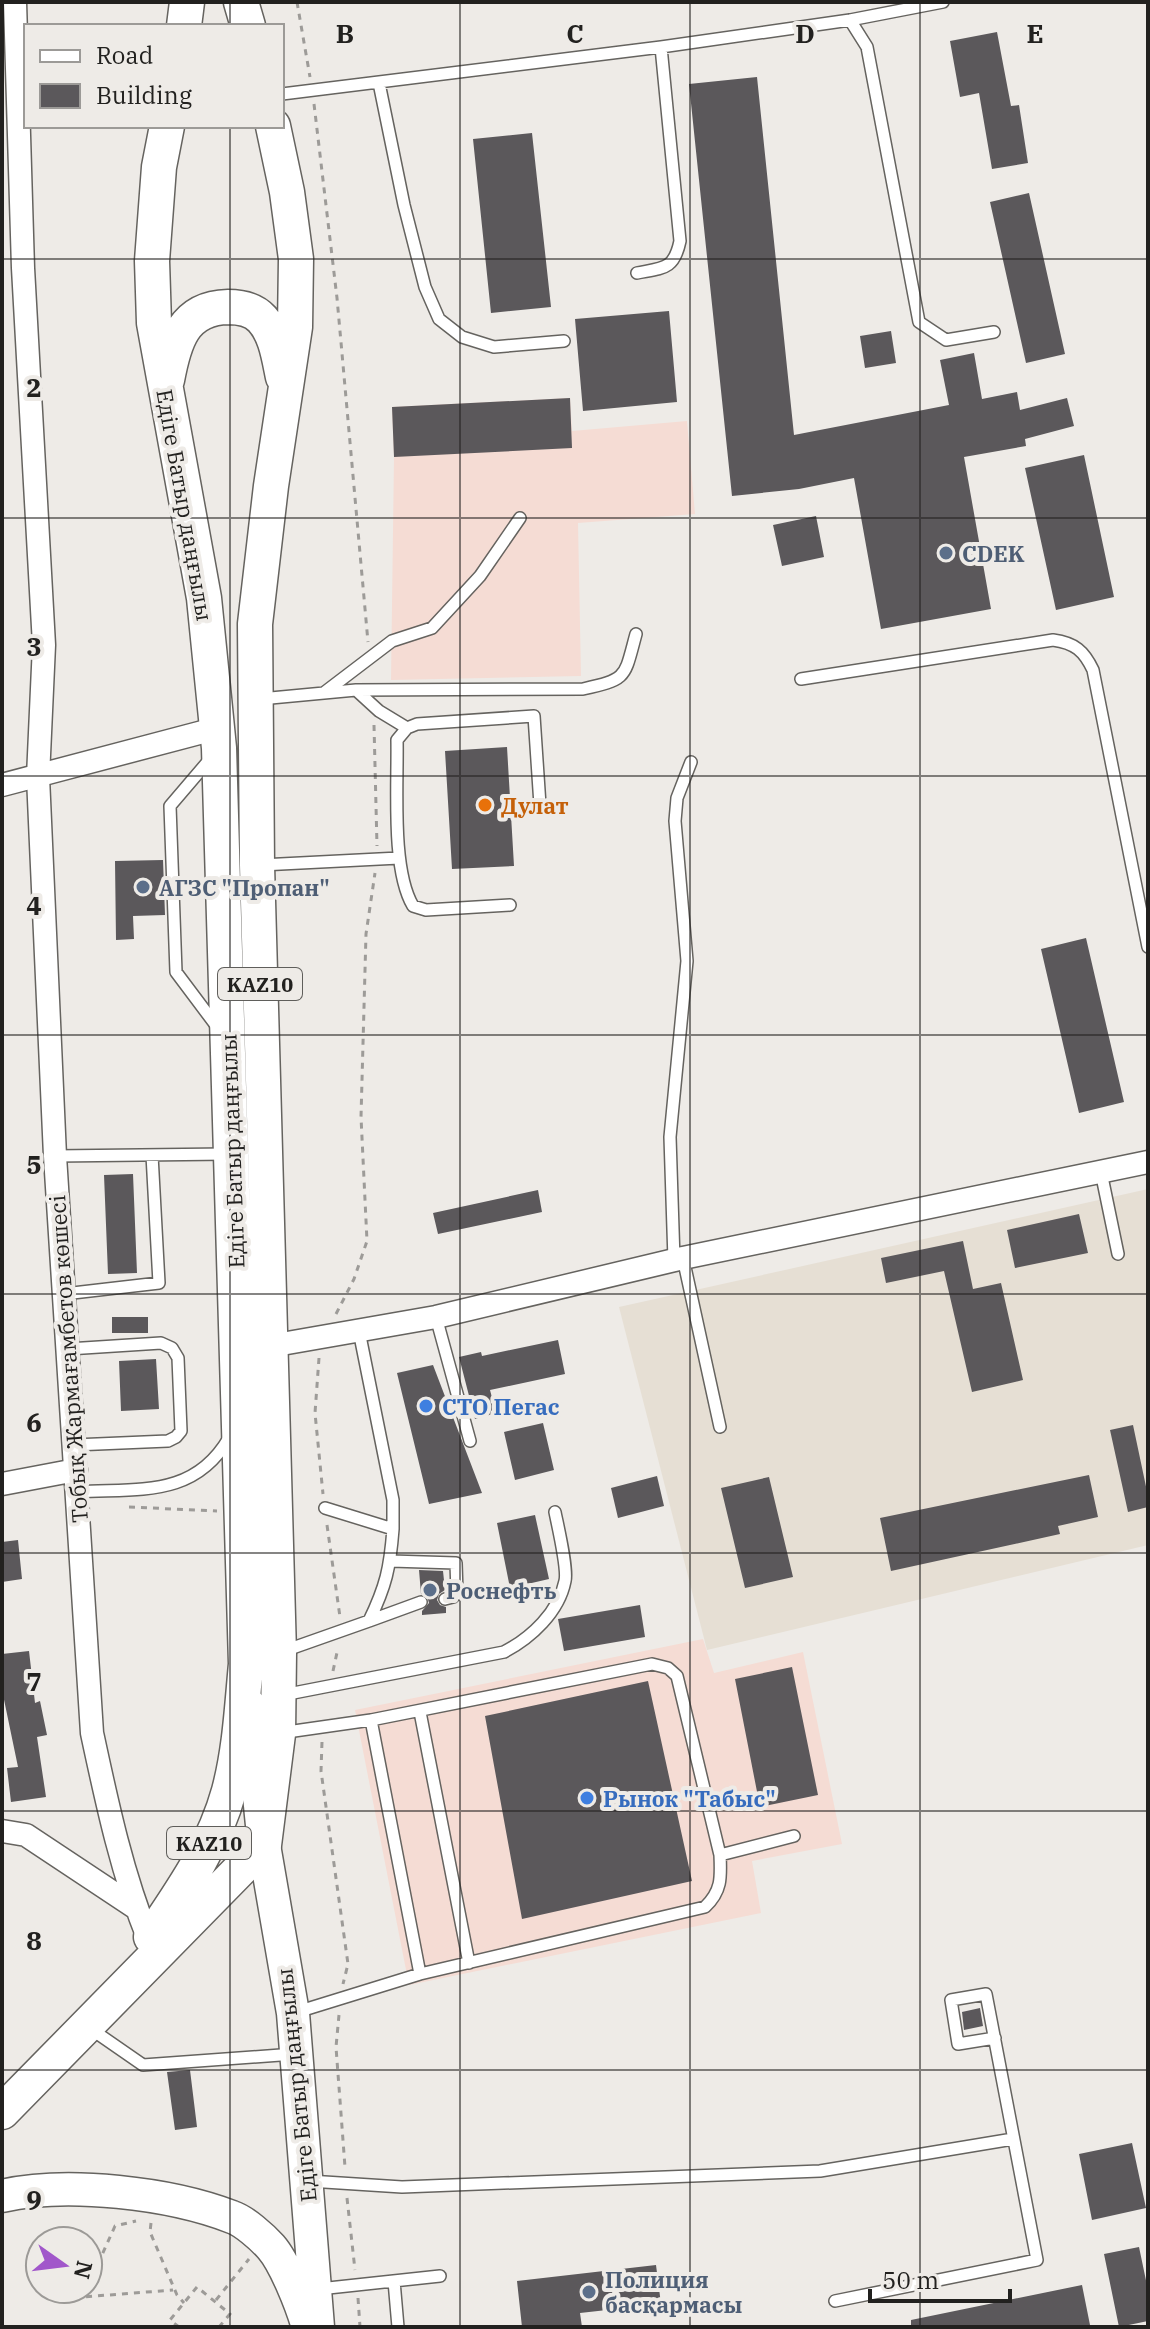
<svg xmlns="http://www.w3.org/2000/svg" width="1150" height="2329" font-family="'IBM Plex Serif',serif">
<rect width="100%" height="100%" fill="#eeebe7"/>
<path fill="#f5dcd4" d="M570,398L572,431L687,421L695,514L578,523L581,676L391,680L394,457L392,407Z
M703,1639L714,1673L803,1652L842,1844L752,1861L761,1913L409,1985L355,1710Z"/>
<path fill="#e6dfd4" d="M1148,1189V1545L707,1650L619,1307Z"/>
<path fill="#5b585b" d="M997,32L1011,106L1019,105L1028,163L992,169L979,93L960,97L950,41Z
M757,77L794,435L949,405L940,360L974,353L982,399L1017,392L1020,410L1067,398L1074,426L1025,439L1026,446L964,457L991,609L881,629L854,478L799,489L732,496L689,84Z
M532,133L551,307L491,313L473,139Z
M1029,193L1065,354L1026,363L990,202Z
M669,311L677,402L583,411L575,319Z
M891,331L896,363L865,368L860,336Z
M570,398L572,448L394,457L392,407Z
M1084,455L1114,597L1056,610L1025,468Z
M816,516L824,557L782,566L773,525Z
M507,747L514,866L452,869L445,751Z
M163,860L165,915L133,916L134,939L116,940L115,861Z
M1086,938L1124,1102L1079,1113L1041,949Z
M133,1174L137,1273L108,1274L104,1175Z
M538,1190L542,1212L438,1234L433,1213Z
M1079,1214L1088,1253L1015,1268L1007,1230Z
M963,1241L973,1289L1001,1283L1023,1380L972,1392L944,1271L886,1283L881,1258Z
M112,1317H148V1333H112Z
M558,1340L565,1374L490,1390L496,1413L475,1419L459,1357L481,1352L482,1356Z
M156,1359L159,1409L121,1411L119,1361Z
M433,1365L482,1493L429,1504L397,1373Z
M543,1423L554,1470L515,1480L504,1432Z
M1133,1425L1148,1496V1507L1128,1512L1110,1430Z
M1089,1475L1098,1517L1058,1526L1060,1534L891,1571L880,1518Z
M657,1476L664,1506L618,1518L611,1488Z
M769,1477L793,1577L745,1588L721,1488Z
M535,1515L549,1579L510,1588L497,1523Z
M18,1540L22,1579L2,1582V1542Z
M419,1570L443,1571L445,1590L439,1594L437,1600L440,1605L446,1607V1613L422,1615V1611L429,1603L427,1596L421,1594Z
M640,1605L645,1637L564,1651L558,1619Z
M29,1651L35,1703L40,1701L47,1735L37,1737L46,1797L11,1802L7,1768L18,1767L2,1690V1654Z
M792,1667L818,1795L760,1807L735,1679Z
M648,1681L692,1881L522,1919L485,1716Z
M980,2008L983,2026L964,2030L962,2012Z
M190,2070L197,2127L175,2130L167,2072Z
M1132,2143L1146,2208L1092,2220L1079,2154Z
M1139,2247L1148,2290V2321L1119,2327L1104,2254Z
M656,2265L661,2304L580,2313L582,2327H522L517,2281Z
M1082,2285L1090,2325L1078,2327H911V2320Z"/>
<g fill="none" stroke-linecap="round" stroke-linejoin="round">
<defs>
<path id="lane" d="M850,20L867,47L919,322L946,340L994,332
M379,83L404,205L425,287L439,319L462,337L494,347L564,341
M282,94L661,47L850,20L943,2
M637,273C663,268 674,270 680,241L661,47
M801,679L1053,640C1075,643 1084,651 1093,670L1148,947
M356,690L379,711L407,728
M325,692L392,641L432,628L480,576L520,518
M260,699L356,690L583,689C628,679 624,678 636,634
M211,758L170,806L176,972L218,1028
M261,865L399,858
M510,905L426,910L413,906C391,869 398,785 397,740L407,728L417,724L534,716L540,805
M55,1156L227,1154
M1101,1172L1118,1254
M683,1258L720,1427
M674,1260L670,1137L687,961L675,821L677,798L691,762
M64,1294L159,1283L152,1155
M436,1317L470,1441
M359,1331L393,1500V1529
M68,1349L161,1343L172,1348L178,1358L181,1431L176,1437L168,1441L74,1445
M78,1492C139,1488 194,1498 229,1438
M391,1561L456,1563L457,1593L453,1597L445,1599
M369,1621L421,1602
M284,1651L369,1621C386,1586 390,1568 393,1529L325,1508
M283,1695L504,1652C531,1638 559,1612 565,1581C568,1569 558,1527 555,1512
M420,1712L469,1963
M371,1720L652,1664L668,1668L677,1676L720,1855C721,1877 722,1891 705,1907L420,1974
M280,1733L371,1720L420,1974L297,2012
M720,1855L794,1836
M91,2029L143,2065L294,2054
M309,2181L402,2187L820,2171L1013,2139
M394,2281L398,2327
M319,2289L440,2276
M835,2301L1037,2260C1020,2171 1003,2083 986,1994L951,2000L958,2044L995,2038"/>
<path id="street" d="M15,2L23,268L44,645L38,777L55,1156L92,1733C107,1803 122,1874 149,1940
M2,785L218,728
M270,1346L436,1317L683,1258L1148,1162
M2,1484L76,1470
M2,1831L26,1835L136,1908"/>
<path id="secondary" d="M250,1706L264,1845L293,2013L318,2327
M2,2196C67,2181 170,2193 232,2217C244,2221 262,2237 271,2247C285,2263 301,2304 307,2324"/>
<path id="primary" d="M241,2L248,26
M184,26L187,2
M167,380C174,342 183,308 228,307C241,307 253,309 262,319C276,334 279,358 283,377
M151,1937C182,1891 214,1846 229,1791C240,1750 242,1706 246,1664L219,748L204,598L154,323L152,261L159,167L167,126
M2,2112L264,1845L278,1734L279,1653L257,865L255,624L271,486L295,327L296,259L287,192L273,126"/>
</defs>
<use href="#lane" stroke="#65635f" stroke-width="14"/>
<use href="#street" stroke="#65635f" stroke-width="25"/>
<use href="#secondary" stroke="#65635f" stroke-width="35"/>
<use href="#primary" stroke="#65635f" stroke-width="37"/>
<path stroke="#9d9b98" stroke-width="3" stroke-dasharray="6 6" stroke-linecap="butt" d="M297,2L310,77
M314,104L337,298L368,642
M374,725L377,846
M336,1314L354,1279L367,1241L361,1117L366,934L375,873
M319,1358L315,1413L323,1494
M129,1507L217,1511
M327,1525L340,1617
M333,1671L338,1648
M322,1742L321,1771L348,1964L343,1984
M339,2015L336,2047L345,2167
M347,2198L355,2270
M151,2223L150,2232L177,2295L184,2303
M88,2286L115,2226L136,2221
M87,2289L83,2297L173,2290
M358,2298L360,2327
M216,2300L249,2259
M179,2327L170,2320L197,2287L230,2314L219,2327"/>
<use href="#lane" stroke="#fff" stroke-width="11"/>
<use href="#street" stroke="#fff" stroke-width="22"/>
<use href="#secondary" stroke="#fff" stroke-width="32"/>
<use href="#primary" stroke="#fff" stroke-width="34"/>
</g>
<path fill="none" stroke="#22211f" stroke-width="2" stroke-opacity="0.55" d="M230,2V26M460,2V2327M690,2V2327M920,2V2327M230,126V2327M2,259H1148M2,518H1148M2,776H1148M2,1035H1148M2,1294H1148M2,1553H1148M2,1811H1148M2,2070H1148"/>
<g fill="#5c6f8a" stroke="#eeebe7" stroke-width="3">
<circle cx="946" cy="553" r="8"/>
<circle cx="143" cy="887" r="8"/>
<circle cx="430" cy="1590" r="8"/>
<circle cx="589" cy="2292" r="8"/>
</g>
<circle fill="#e8710a" stroke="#eeebe7" stroke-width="3" cx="485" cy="805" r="8"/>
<g fill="#3f7fe0" stroke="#eeebe7" stroke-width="3">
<circle cx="426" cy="1406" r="8"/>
<circle cx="587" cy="1798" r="8"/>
</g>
<g text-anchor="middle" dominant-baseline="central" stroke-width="8" stroke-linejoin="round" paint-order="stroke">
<g fill="#eeebe7" stroke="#5f5e5b" stroke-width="2">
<rect x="218" y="968" width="84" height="32" rx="6"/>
<rect x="167" y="1827" width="84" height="32" rx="6"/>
</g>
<g font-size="20" font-weight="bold" fill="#22211f">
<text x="260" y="984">KAZ10</text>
<text x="209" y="1843">KAZ10</text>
</g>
<g font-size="22" fill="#22211f" stroke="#eeebe7">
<text transform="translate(185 505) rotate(80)">Едіге Батыр даңғылы</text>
<text transform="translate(232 1151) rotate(-92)">Едіге Батыр даңғылы</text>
<text transform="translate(68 1359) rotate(-94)">Тобық Жармағамбетов көшесі</text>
<text transform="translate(296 2085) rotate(-96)">Едіге Батыр даңғылы</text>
</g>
<g font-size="22" font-weight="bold" fill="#4e5e75" stroke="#eeebe7" text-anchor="start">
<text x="962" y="553">CDEK</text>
<text x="159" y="887">АГЗС "Пропан"</text>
<text x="446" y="1590">Роснефть</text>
<text x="605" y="2279">Полиция<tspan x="605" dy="25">басқармасы</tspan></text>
</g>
<g font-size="22" font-weight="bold" fill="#c56008" stroke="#eeebe7" text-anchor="start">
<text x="501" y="805">Дулат</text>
</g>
<g font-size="22" font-weight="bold" fill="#366cbe" stroke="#eeebe7" text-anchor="start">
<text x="442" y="1406">СТО Пегас</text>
<text x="603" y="1798">Рынок "Табыс"</text>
</g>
</g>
<g font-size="26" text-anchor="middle" font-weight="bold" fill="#22211f" stroke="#eeebe7" stroke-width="8" stroke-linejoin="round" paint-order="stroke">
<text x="345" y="43">B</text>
<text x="575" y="43">C</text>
<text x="805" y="43">D</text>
<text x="1035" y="43">E</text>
<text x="34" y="397">2</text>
<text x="34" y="656">3</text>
<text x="34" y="915">4</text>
<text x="34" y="1174">5</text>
<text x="34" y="1432">6</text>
<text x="34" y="1691">7</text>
<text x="34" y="1950">8</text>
<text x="34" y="2209">9</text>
</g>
<rect width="1150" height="2329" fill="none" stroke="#22211f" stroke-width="8"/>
<rect x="24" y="24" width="260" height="104" fill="#eeebe7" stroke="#9c9a97" stroke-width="2"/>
<rect x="40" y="50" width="40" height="12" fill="#ffffff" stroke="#9c9a97" stroke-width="2"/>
<text x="96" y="64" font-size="24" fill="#22211f">Road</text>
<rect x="40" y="84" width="40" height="24" fill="#5b585b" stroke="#9c9a97" stroke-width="2"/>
<text x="96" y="104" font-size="24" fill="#22211f">Building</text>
<g transform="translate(64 2265) rotate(104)"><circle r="38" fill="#eeebe7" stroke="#9c9a97" stroke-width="2"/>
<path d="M0-6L14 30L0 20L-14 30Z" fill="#a157ca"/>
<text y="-12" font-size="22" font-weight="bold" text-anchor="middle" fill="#22211f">N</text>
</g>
<path d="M870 2289v12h140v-12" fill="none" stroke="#22211f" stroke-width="4"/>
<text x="882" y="2289" font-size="24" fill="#22211f" stroke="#eeebe7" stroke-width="6" paint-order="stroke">50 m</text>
</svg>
